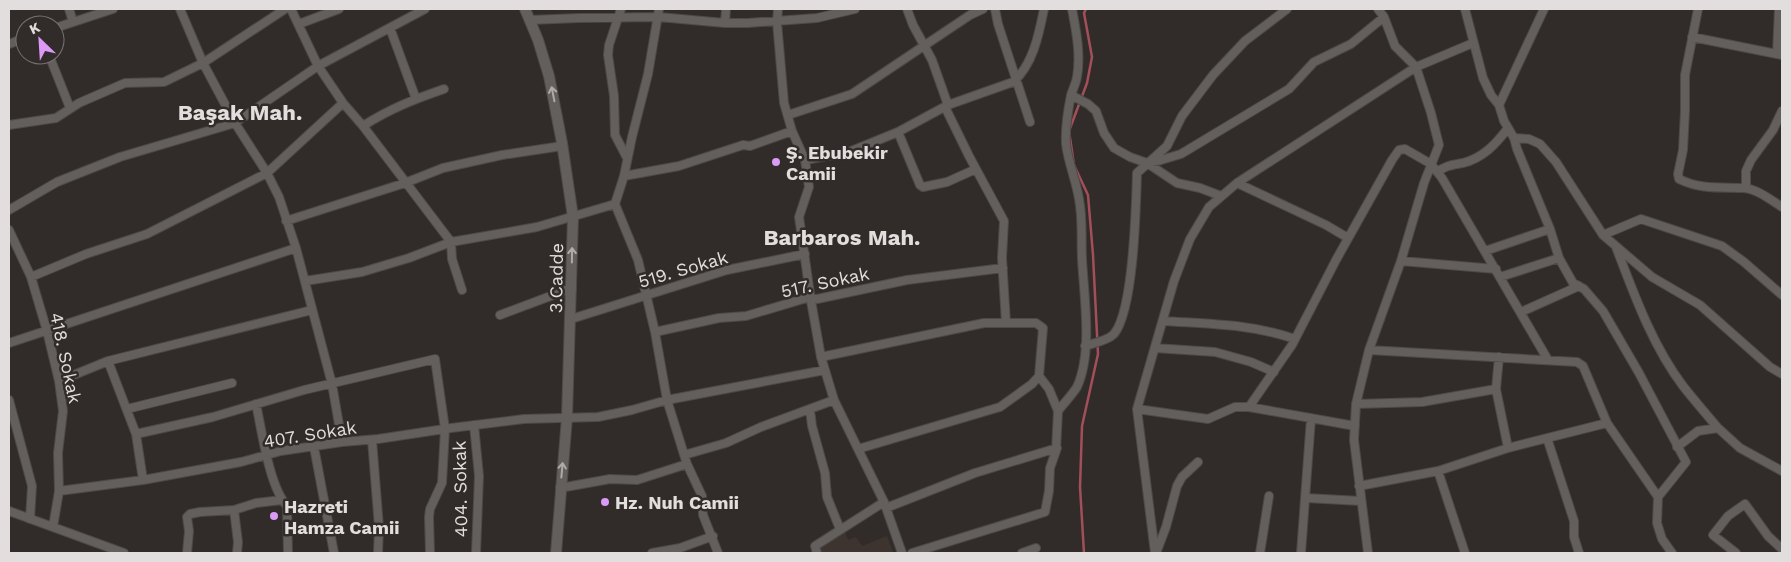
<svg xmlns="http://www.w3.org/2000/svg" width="1791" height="562" font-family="'Work Sans',sans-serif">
<rect width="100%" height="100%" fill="#312c2a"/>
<path fill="#3e342f" d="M845,532L848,540L856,537L862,546L887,536L893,553H822L820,548Z"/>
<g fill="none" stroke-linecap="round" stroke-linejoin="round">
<path stroke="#a34f5a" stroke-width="2.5" d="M1084,553L1080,487L1082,426L1098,354L1093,255L1088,195L1074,165L1069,131L1087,83L1092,57L1084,13L1086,9"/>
<defs>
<path id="minor" d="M69,9L73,22
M180,9L203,63L235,123L267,173L279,197L296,248L332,384L342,442
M291,9L318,66L343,103L363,126L451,242L452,259L462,290
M621,9L609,45L608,55L614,96L615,135L627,158
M659,9L648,74L632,137L624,176L615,204L638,260L655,332L667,400L687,464L702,496L703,515L718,553
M778,9L777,22L784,103L792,131
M907,9L913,25L932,60L948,105
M995,9L998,24L1030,122
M1465,9L1483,78L1491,95L1499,105L1504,121L1514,138L1517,149L1550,229L1559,258L1573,283L1584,289L1603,311L1639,373L1686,462L1658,497
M1698,9L1685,75V111L1683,150L1678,174L1679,179C1701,190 1721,187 1744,188C1757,189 1771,200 1782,207
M530,20L579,18L659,17L725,23H748L817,18L855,9
M725,23L726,9
M299,24L339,9
M55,28L113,9
M390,28L416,99
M1692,37L1782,55
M9,44L25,38
M1777,54L1779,9
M49,55L70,108
M1071,95L1088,104L1096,111L1104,133L1114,148L1130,157L1147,163L1161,160L1181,154L1289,89L1314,62L1351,44L1384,17
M1499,105L1544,9
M945,107L969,156L1004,221L1002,258L1006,323
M788,115L852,94L970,15L983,9
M9,125L56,118L79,103L125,83L164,82L203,63L285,9
M363,126C389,109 415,99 444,89
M898,132L920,185L923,187L947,182L976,169
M1514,138L1529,139L1540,144L1556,162L1603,235L1652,277L1700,305L1770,367L1782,374
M805,160L849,152L898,132L948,105L1013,82C1033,65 1039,34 1044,9
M1147,163L1177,183L1200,188L1221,196
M1437,172C1447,165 1452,165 1463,163C1483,158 1496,144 1508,128
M624,176L679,166L743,145L750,146L792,131L805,160L809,187L799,217L811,301L821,357L834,400L884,502L902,553
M1237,183L1326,225L1348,238
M1746,188V171L1751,160L1773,130L1782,111
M9,210L57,182L120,157L235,123L318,66L425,9
M286,221L405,183L443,168L502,155L562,146
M9,230L31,277L47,331L59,381L63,411L58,453L59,491L53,527
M1603,235L1641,219L1722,246L1744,262L1782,295
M1616,247C1634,294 1652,345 1683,386C1694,400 1706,414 1718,428
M1485,251L1550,229
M1401,261L1496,269
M31,277L86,254L147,234L267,173L343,103
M1500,277L1559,258
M305,281L362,272L409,258L451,242L537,227L615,204
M1521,312L1579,286
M500,315L572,288
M571,319L727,270L805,254
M1163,321C1207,324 1253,324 1295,339
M655,332L719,318L746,316L810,297L817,299L907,280L1003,268
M9,343L296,248
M1085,346C1094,343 1107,341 1114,334C1134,310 1136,206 1137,173L1167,146L1182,116L1213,75L1245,41L1287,9
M1155,348L1215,352L1251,362L1274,372
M1369,350L1577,362L1583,366L1607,423L1658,497L1657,523L1662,539L1672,553
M821,357L984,323H1036L1043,328L1039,376L1032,384L1000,407L858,449
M1499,357L1496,389L1508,448
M108,361L136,434L143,480
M59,381L108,361L312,310
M9,400L32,486L30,519
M256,404C262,431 269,486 287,506L288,553
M1356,404L1422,402L1496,389
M1249,407L1292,345L1336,260L1392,160L1399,150L1405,149L1431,164L1442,178L1548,360
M127,409L232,383
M1137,409L1208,419L1235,407H1249L1355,426
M810,410L812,426L825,473L827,497L840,529
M1058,411C1064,403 1072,395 1077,387C1093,352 1084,297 1082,259C1081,239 1083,219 1079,199C1076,180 1068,162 1066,144C1065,128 1068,110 1071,95C1073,89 1076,83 1077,77C1081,54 1076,30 1072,9
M474,425L479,476L476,553
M136,434L213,417L304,390L435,359L445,429L442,483L430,509L429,517L430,553
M1547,438L1574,521V537L1579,553
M372,440L379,527L378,553
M314,447L334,553
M1677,447L1698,431L1718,428L1740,448L1782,471
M684,455L726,443L761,427L834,400
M1438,471L1465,553
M1359,486L1438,471L1508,448L1607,423
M560,488L610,479L637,480L687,464
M59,491L143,480L241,462L281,451L342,442L378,439L451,428L524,419L598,417L632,410L667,400L825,370
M1306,498L1361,501
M886,508L975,473L1057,448
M234,510L238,542L237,553
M9,511L124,553
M187,553L189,531L187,517L190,514L200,512L234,510L256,503L282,500
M652,553L680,548L713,536
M817,553L815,546L884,502
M912,553L1045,512L1049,491L1050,468L1056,451L1058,411L1049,389L1039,376
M1022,553L1036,548
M1155,553L1137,409L1174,281L1190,239L1209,207L1237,183L1416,67L1473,43
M1156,553L1166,527L1177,486L1182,477L1198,462
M1260,553L1269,496
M1301,553L1311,418
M1368,553L1354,440L1356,404L1369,350L1401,261L1424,183L1439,145L1431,113L1416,67L1395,46L1384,17L1378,9
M1736,553L1713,535L1728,516L1745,504L1768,536L1782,549"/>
<path id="tertiary" d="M525,9L538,40L549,76L562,143L573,217L567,417L556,553"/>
</defs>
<use href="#minor" stroke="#4d4947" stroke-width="10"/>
<use href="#tertiary" stroke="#4d4947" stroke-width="12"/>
<use href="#minor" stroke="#635f5c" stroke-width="8"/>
<use href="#tertiary" stroke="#635f5c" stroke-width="10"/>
</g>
<defs><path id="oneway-shaft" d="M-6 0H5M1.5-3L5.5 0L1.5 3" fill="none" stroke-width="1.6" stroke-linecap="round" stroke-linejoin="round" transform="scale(1.25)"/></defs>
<g stroke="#afaba9">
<use href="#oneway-shaft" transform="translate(553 94) rotate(-101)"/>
<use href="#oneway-shaft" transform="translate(572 255) rotate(-89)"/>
<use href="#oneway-shaft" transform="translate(562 470) rotate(-85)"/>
</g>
<g fill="#da9af6" stroke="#312c2a" stroke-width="2">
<circle cx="776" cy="162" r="5"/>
<circle cx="605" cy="502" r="5"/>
<circle cx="274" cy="516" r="5"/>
</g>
<g text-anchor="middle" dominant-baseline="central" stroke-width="5" stroke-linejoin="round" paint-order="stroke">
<g font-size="18" font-weight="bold" fill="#e1dedd" stroke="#312c2a" text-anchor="start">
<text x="786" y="152">Ş. Ebubekir<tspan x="786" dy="21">Camii</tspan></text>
<text x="615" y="502">Hz. Nuh Camii</text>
<text x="284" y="506">Hazreti<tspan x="284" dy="21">Hamza Camii</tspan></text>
</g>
<g font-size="18" fill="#e1dedd" stroke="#312c2a">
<text transform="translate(683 269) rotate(-16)">519. Sokak</text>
<text transform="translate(556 278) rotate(-89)">3.Cadde</text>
<text transform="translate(825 282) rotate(-12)">517. Sokak</text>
<text transform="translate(66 358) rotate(78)">418. Sokak</text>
<text transform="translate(310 434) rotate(-9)">407. Sokak</text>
<text transform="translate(460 489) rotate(-91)">404. Sokak</text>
</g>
<g font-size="22" font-weight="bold" fill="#e1dedd" stroke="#312c2a">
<text x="240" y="112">Başak Mah.</text>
<text x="842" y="237">Barbaros Mah.</text>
</g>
</g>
<rect width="1791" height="562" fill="none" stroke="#e1dedd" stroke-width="20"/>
<g transform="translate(40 40) rotate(335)"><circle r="24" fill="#312c2a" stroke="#777372"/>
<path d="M0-4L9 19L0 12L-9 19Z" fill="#da9af6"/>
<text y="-8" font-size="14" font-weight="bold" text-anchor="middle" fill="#e1dedd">K</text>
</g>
</svg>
